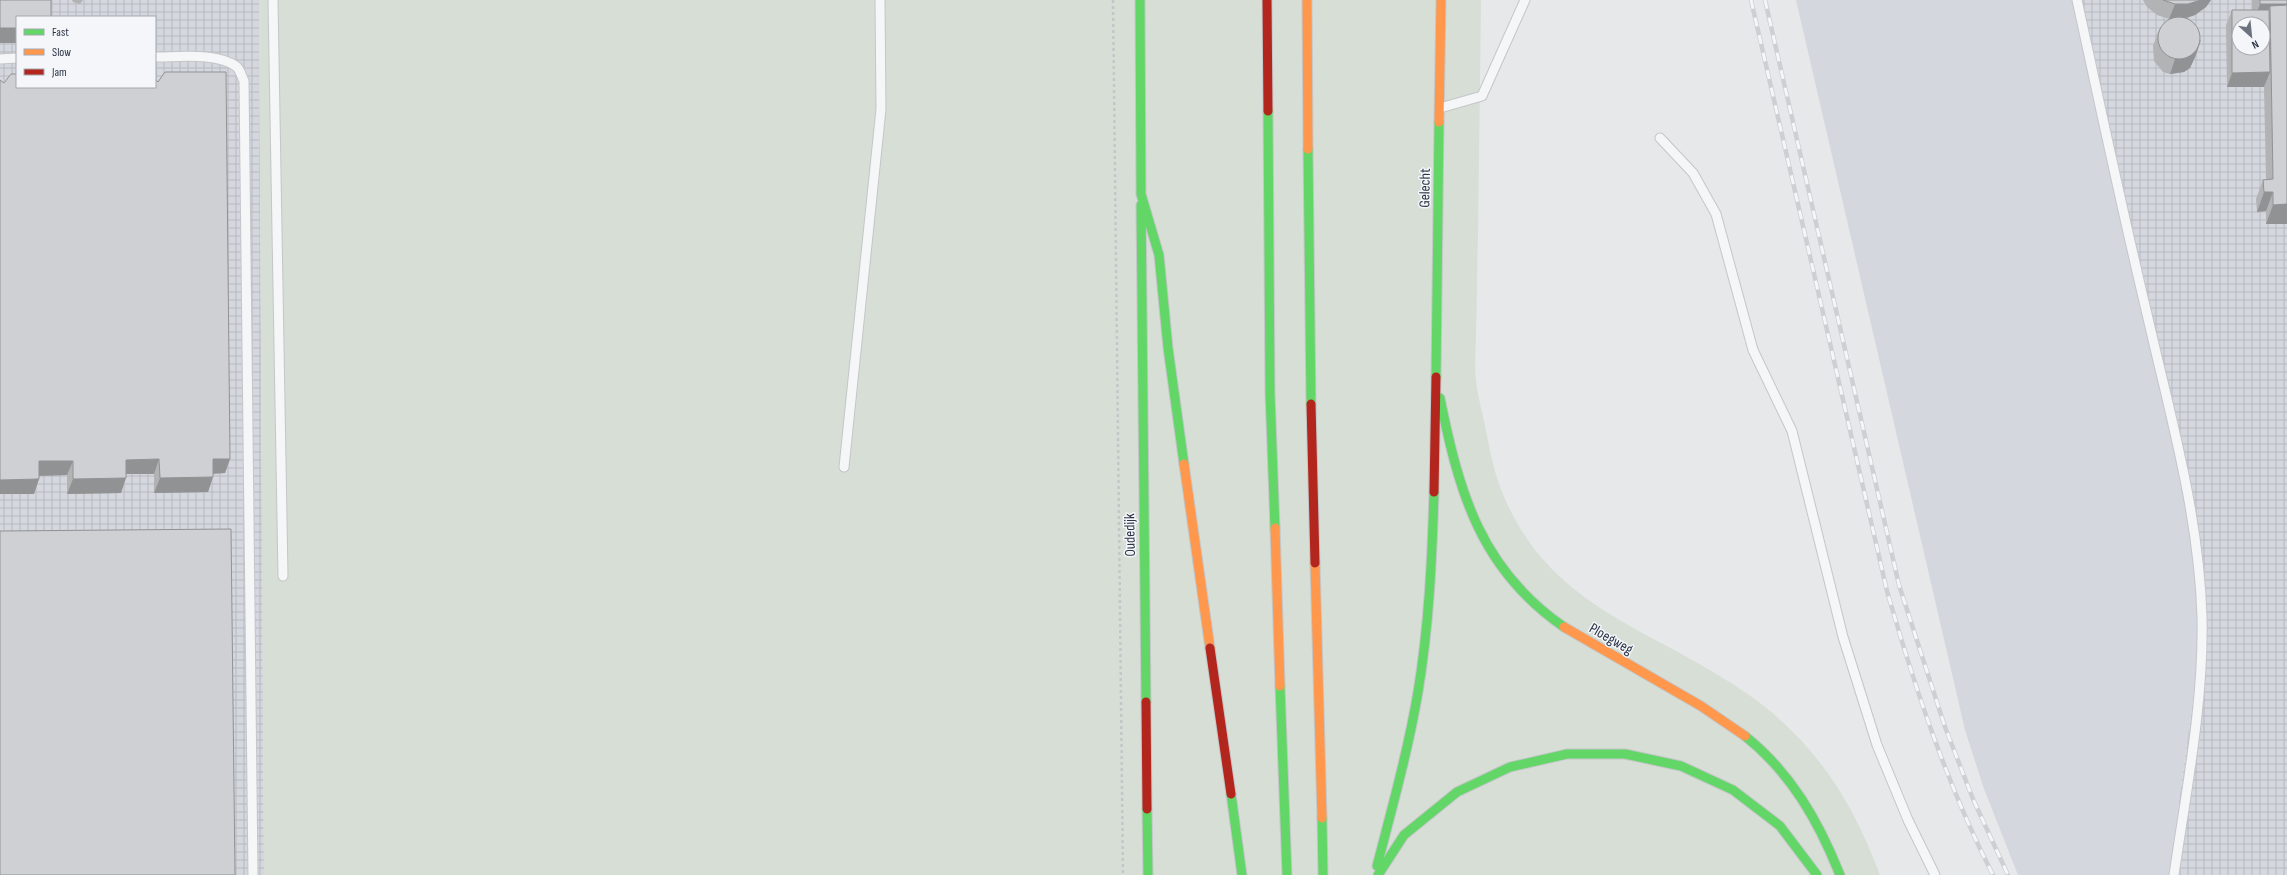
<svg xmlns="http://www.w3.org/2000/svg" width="2287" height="875" font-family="'Sofia Sans Condensed',sans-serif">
<defs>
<pattern id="industrial-grid" width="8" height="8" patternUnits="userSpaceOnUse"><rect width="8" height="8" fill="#d4d7dd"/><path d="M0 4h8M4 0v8" fill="none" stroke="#b6b9bf"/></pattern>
</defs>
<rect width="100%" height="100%" fill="#e6e8ea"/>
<path fill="#d4d7dd" d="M1796,0H2074L2190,511L2198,631L2196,677L2169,875H2018L1984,789L1965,730Z"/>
<path fill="url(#industrial-grid)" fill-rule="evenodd" d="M0,0H259L264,875H0ZM17,17H155V87H17Z
M2074,0H2287V875H2169L2196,677L2198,631L2190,511ZM2239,24H2263V48H2239Z"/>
<path fill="#d6ded6" d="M259,0H1481C1480,79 1479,158 1478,237C1477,269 1477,300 1476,332C1476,348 1474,364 1476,380C1477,393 1481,407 1484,421C1489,445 1493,470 1502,492C1550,611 1655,628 1749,695C1815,742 1852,800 1880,875H264Z"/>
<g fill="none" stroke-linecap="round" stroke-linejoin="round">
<defs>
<path id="lane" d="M273,0L283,576
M2077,0C2100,105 2122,210 2147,314C2170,415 2199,514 2202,617C2204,701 2186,792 2174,875
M155,57C177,57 219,52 237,67C240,70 242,77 244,81L253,875
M0,59L17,58
M1440,108L1482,96L1525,0
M1660,138L1693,173L1716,214L1753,350L1792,431L1843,637L1877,745L1908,820L1935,875
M844,467L881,109L880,0"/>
<path id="fast" d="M1140,0L1141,194
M1268,111L1270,393L1275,528
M1308,149L1311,404
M1141,194L1159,255L1168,348L1184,464
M1141,205L1146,702
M1436,377L1439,122
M1440,398C1459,492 1480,569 1564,627
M1280,686L1287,875
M1745,736C1791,773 1818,820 1840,875
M1231,794L1242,875
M1147,809L1148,875
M1322,818L1323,875
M1377,866C1392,808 1408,751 1418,692C1429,626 1432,559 1434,492
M1378,875L1404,835L1457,792L1510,767L1567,754H1625L1681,766L1733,790L1780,826L1817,875"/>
<path id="slow" d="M1307,0L1308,149
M1439,122L1441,0
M1184,464L1210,648
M1275,528L1280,686
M1315,563L1322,818
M1564,627L1701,706L1745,736"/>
<path id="jam" d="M1267,0L1268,111
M1311,404L1315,563
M1434,492L1436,377
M1210,648L1231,794
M1146,702L1147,809"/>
</defs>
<use href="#lane" stroke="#c4c6c8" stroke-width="11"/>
<use href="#fast" stroke="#c4c6c8" stroke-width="11"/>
<use href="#slow" stroke="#c4c6c8" stroke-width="11"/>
<use href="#jam" stroke="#c4c6c8" stroke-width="11"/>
<path stroke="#c5c6ca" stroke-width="2.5" stroke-dasharray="3 3" stroke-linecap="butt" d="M1113,0L1123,875"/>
<use href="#lane" stroke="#f5f6f7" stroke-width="9"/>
<use href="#fast" stroke="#63d668" stroke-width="9"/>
<use href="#slow" stroke="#ff974d" stroke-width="9"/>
<use href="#jam" stroke="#b3261e" stroke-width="9"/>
<defs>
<path id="rail" d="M1751,0L1887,591C1915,688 1947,785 1993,875
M1765,0L1899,585L1945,727L1973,799L2008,875"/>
</defs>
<use href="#rail" stroke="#cecfd2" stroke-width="4.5"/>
<use href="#rail" stroke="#f4f6f9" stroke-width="3" stroke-dasharray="9" stroke-linecap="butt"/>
</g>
<path fill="#b1b3b5" d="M72,0H83L80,4L73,2Z
M2143,0H2211L2206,7L2195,15L2188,18L2196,55L2190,68L2184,72L2170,74L2163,72L2154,61L2153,46L2158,32L2169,19L2157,15L2147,7Z
M2252,0H2287V224H2266V211L2257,212L2256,199L2263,180H2266L2264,87H2227L2226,25L2232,10H2252Z
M0,80L230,459L225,473L213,474V477L208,492L154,493V474H126L121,493L67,494V475L39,476V479L34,494H0Z"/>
<path fill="#909294" d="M2201,0H2211L2206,7L2195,15L2182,19H2169L2175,4Z
M2260,4H2287V23L2270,6L2264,24H2253Z
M0,28H17V43H0Z
M2201,40L2196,55L2190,68L2184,72L2170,74L2175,59Z
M2270,72L2264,87H2227L2232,73Z
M2264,192H2273L2266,211L2257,212Z
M2287,204V224H2266L2273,205Z
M159,459L154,474H121L126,460Z
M213,459H230L225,473L208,474Z
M39,461H73L67,475L34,476Z
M213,477L208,492L154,493L160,478Z
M126,478L121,493L67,494L73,479Z
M39,479L34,494H0V480Z"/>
<path fill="#ced0d3" stroke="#909294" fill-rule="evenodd" d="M0,0H51V17H17V28H0Z
M2163,0H2201L2188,4H2175Z
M2260,0H2287V4H2260Z
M2287,5V204L2273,205V192H2264L2263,180L2273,179L2270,6Z
M2232,10H2269L2270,72L2232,73ZM2239,24H2263V48H2239Z
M2158 38a21 21 0 1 1 42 0a21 21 0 1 1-42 0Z
M165,72H226L230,459H213V477L160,478L159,459L126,460V478L73,479V461H39V479L0,480V80L4,83L11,74H17V87H155V79L158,82Z
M231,529L235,875H0V531Z"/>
<g text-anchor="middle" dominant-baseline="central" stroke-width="3" stroke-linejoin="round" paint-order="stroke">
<g font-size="15" fill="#2b3445" stroke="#f4f6f9">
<text transform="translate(1425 188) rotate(-89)">Gelecht</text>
<text transform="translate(1130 535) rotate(-91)">Oudedijk</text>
<text transform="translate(1611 639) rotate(30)">Ploegweg</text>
</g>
</g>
<rect x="16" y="16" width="140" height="72" fill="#f4f6f9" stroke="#a4a8b1"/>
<rect x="24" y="29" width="20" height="6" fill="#63d668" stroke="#a4a8b1"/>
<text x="52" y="36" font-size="12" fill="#2b3445">Fast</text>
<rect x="24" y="49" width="20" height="6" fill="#ff974d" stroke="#a4a8b1"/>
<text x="52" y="56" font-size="12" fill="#2b3445">Slow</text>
<rect x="24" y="69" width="20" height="6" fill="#b3261e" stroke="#a4a8b1"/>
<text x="52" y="76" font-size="12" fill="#2b3445">Jam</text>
<g transform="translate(2251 36) rotate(153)"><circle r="19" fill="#f4f6f9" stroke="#a4a8b1"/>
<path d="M0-3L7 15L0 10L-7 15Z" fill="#6c737f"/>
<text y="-6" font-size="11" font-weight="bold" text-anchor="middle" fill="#2b3445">N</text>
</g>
</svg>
